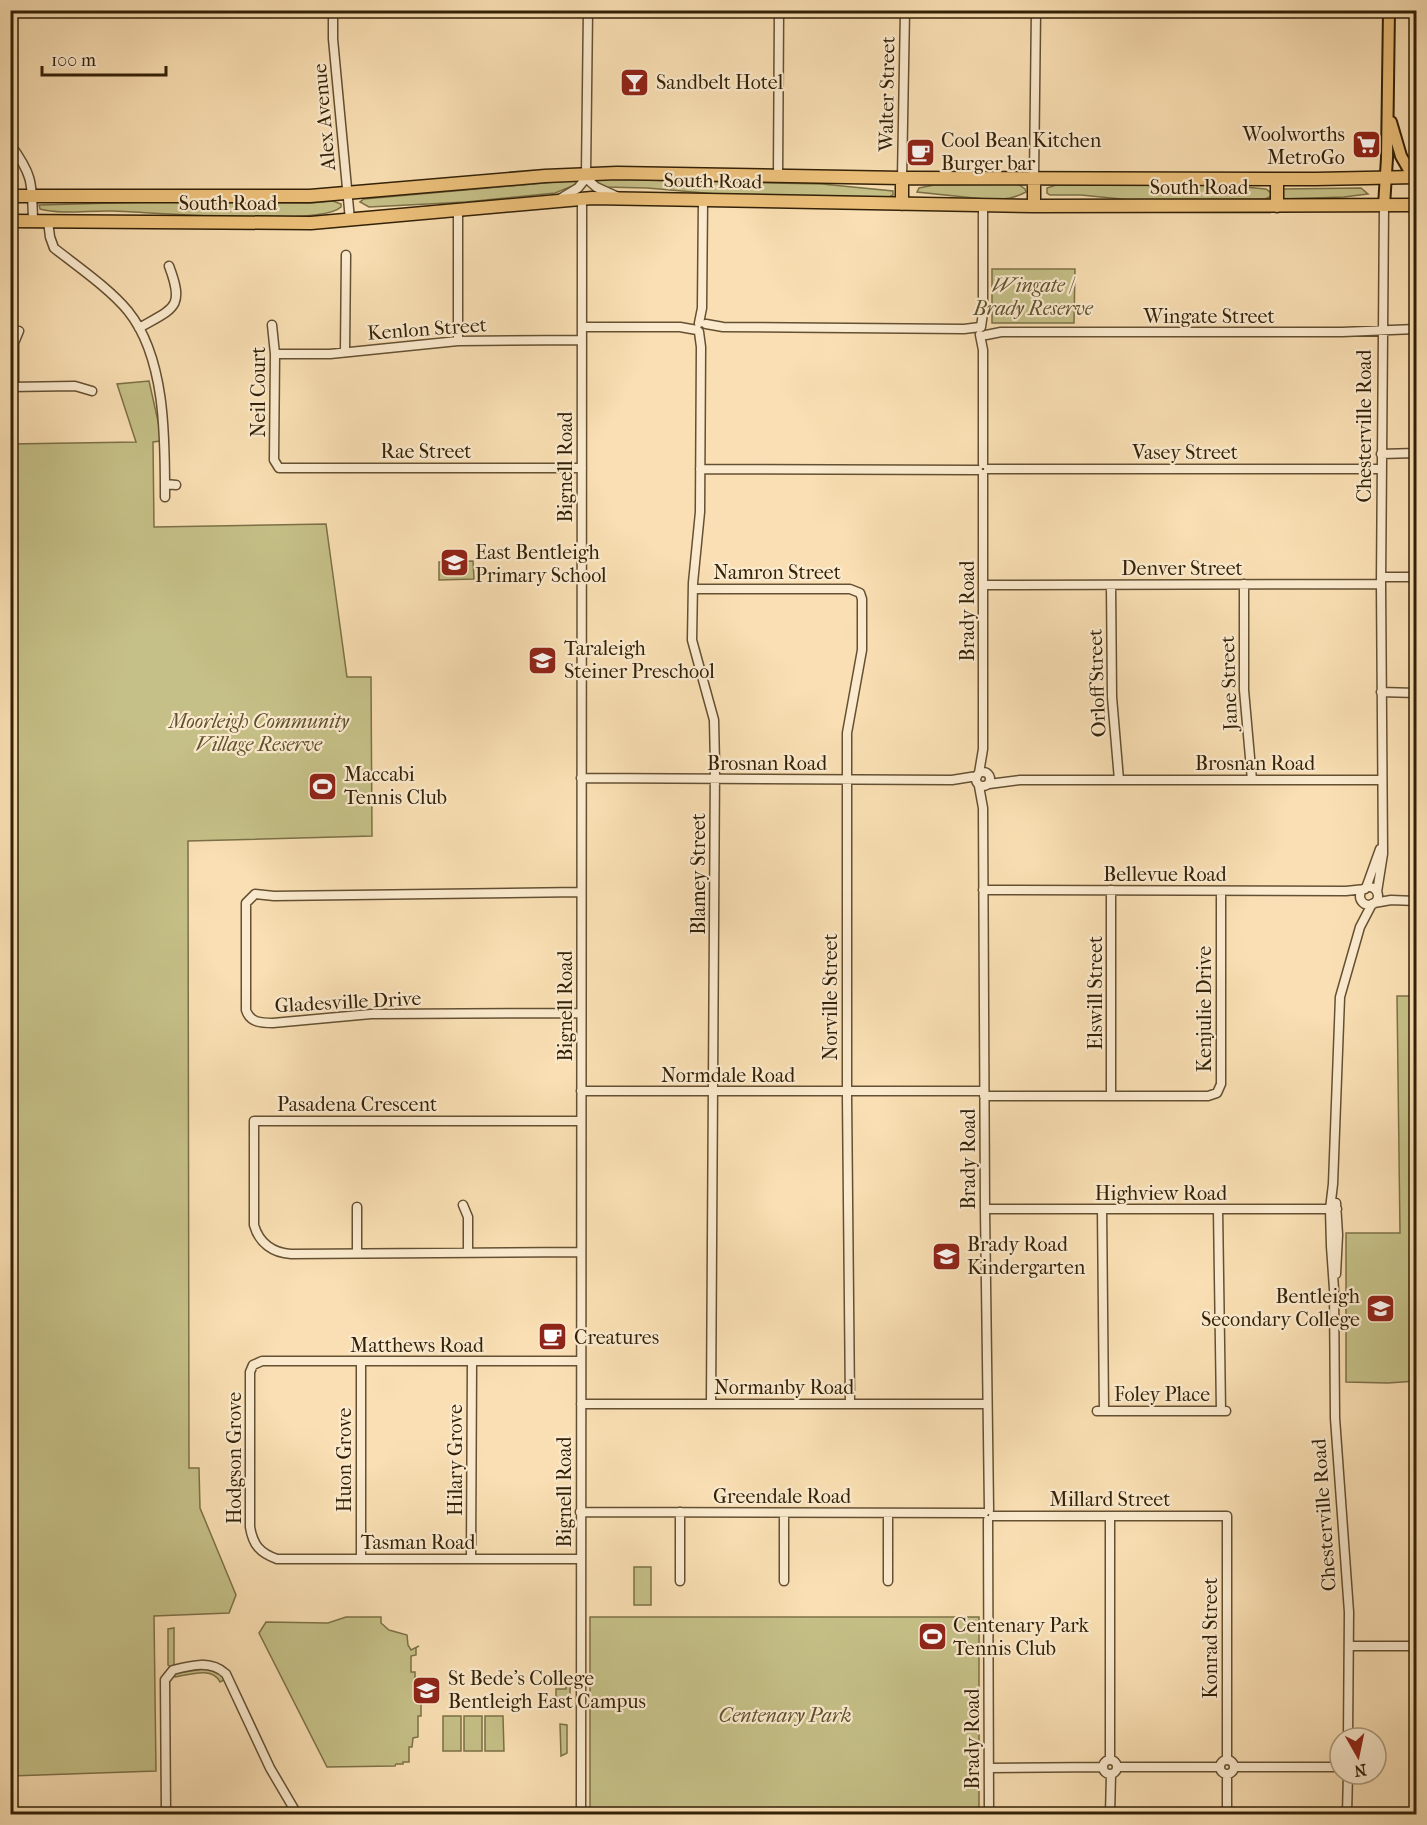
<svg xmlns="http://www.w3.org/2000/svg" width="1427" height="1825" font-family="'IM FELL French Canon',serif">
<rect width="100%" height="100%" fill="#f9dfb3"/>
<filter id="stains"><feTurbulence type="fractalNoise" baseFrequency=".00333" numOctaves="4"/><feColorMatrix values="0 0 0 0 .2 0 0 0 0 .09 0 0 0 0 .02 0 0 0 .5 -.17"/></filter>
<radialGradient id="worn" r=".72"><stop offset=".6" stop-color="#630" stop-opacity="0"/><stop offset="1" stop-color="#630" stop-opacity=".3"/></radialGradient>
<path fill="#c5c087" stroke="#7c7047" stroke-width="1.5" d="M595,179L822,184L893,191V195L887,198L739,196L647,188L606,187L601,186Z
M578,180L575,185L555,193L466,202L369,207L360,202L364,199Z
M1018,184L1025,189L1026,192C1015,198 1005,199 993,200L917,192L919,188L934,185Z
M1211,184L1266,189L1274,195L1265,199L1131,200L1081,195H1050L1047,193V188L1056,185Z
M1361,188L1368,194L1344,197L1282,199L1281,191L1283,189Z
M333,201L341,204V207C321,227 149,212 113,211C89,210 63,215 40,209L39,205L151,202L311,203Z
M992,269H1075L1074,323H992Z
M149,381L160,430V441L153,442L154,527L326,524L347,677H371L372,836L188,841L189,1468H199L200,1508L236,1595L229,1613L154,1616L156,1771L11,1776L10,444L136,442L117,384Z
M473,561L474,579L439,580V562Z
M1397,996H1416V1381L1388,1383L1346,1382V1233H1400Z
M634,1567H651V1605H634Z
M346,1617H381V1623L389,1630L407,1635L408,1645L411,1650L419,1646L416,1648V1655L411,1656V1672H415V1687L421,1688V1716H418V1737L413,1738L412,1747H409V1762H403V1764H396L395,1766L327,1767L259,1633L266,1622L328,1623Z
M590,1617H979V1814H590Z
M174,1628V1665L171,1667L168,1665V1629Z
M211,1668L221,1674L224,1680L220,1682C212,1666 189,1675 175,1677L173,1675L177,1673Z
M570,1679V1701H556V1689H566V1683Z
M443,1716H461V1751H443Z
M464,1716H482V1751H464Z
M485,1716H503L504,1751H485Z
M560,1724L567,1725V1753L561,1756Z"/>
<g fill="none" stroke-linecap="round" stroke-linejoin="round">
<defs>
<path id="minor" d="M333,10V39L350,220
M10,144C33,175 32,183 33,221
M586,174L588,10
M778,177L779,10
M902,178L905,10
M1034,178L1036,10
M558,200L578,188L586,178L596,187L618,197
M458,210V341
M48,221L50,237L54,248C77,266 110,289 128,311C166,358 165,439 165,497
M699,323L702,308L703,200
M706,324L723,327L964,329L980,327
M272,325L275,354L274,460L279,468H582
M582,327H680L697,330
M981,327L983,313V205
M139,328C174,308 185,308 169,266
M699,332L701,347L700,512L693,583L692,640L714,720L715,764L711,1404
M980,335L983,350V464
M986,335L1001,332H1342L1416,329
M345,352L346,255
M275,354H330L458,341L582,340
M10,387L75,386L92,391
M14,387V343L19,331
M1381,454L1416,453
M700,469L978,470
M988,469H1381
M165,484L176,485
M1381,577H1416
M1244,584V690L1252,780
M984,585L1381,584
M1111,585L1112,697L1119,780
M693,589H850L860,593L862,599V650L847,733V1097L850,1404
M1381,692L1416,693
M976 779a7 7 0 1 1 14 0a7 7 0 1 1-14 0Z
M979,773L983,749V474
M581,778L952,780L977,776
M989,784L1020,780H1382
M979,786L983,808L985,1209L989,1510
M1360 896a9 9 0 1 1 18 0a9 9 0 1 1-18 0Z
M1366,888L1380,849
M983,890L1346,891L1365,889
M1111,890V1095
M1377,892L1383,854L1381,584L1384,206
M1374,903L1391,900L1416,901
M581,1013L371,1014L273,1023C262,1023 250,1023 246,1010V903L255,894L274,896L581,892
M581,1091H984
M984,1096H1208L1217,1093L1221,1084V891
M463,1205L468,1217V1253
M357,1207V1253
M985,1209H1337
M1102,1209L1104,1411
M1218,1209L1221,1411
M580,1252L291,1254C273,1253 259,1243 254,1225V1121H581
M1336,1274L1338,1235L1336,1203
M581,1404H987
M1097,1411H1226
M580,1512L984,1513
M784,1513V1581
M888,1513V1581
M993,1516H1227V1760
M1110,1516V1760
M988,1520L989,1814
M471,1558L472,1362
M361,1559V1362
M580,1559H277C260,1553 253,1545 250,1527V1372L253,1365L262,1361H581
M680,1581V1512
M1349,1646H1416
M1348,1738L1349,1612L1335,1418L1334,1289L1331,1246L1330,1209L1333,1184L1340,997L1360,927L1372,904
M1103 1767a7 7 0 1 1 14 0a7 7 0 1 1-14 0Z
M1220 1767a7 7 0 1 1 14 0a7 7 0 1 1-14 0Z
M1118,1767H1219
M1234,1767H1340
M989,1768L1103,1767
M1227,1775V1814
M166,1814L165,1680L173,1670C192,1665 211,1660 226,1674L270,1768L297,1814
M581,1814L582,198
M1110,1814L1111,1775
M1347,1814L1348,1774"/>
<path id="major" d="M1391,122L1401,156L1413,177
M1384,206L1387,158L1389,10"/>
<path id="highway" d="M1277,179V206
M10,196H310L545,176L617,173L902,178L1316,179L1416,177
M902,204V178
M1034,206V178
M10,221L311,223L592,198L1034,206L1416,205"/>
</defs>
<use href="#minor" stroke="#645032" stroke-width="11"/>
<use href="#major" stroke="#332107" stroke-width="14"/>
<use href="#highway" stroke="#332107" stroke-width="15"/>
<use href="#minor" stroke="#fbeace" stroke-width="8"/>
<use href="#major" stroke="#ecc07a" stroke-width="10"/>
<use href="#highway" stroke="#ecc07a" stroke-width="12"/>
</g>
<defs>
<symbol id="bar-square" viewBox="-11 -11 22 22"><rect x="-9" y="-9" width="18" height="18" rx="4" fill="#8f2418" stroke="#fbeace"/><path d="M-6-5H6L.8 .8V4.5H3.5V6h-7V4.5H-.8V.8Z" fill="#fff"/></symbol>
<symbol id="supermarket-square" viewBox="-11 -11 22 22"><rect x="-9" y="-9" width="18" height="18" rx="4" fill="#8f2418" stroke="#fbeace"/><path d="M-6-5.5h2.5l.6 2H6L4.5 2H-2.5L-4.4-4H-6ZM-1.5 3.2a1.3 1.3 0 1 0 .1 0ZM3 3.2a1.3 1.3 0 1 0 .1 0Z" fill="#fff"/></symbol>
<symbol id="cafe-square" viewBox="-11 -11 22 22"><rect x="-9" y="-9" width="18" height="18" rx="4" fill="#8f2418" stroke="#fbeace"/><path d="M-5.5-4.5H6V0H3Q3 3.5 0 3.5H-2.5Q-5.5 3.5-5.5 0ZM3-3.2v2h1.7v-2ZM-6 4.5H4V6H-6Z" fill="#fff"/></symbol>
<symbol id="school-square" viewBox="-11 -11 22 22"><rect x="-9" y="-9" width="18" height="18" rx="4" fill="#8f2418" stroke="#fbeace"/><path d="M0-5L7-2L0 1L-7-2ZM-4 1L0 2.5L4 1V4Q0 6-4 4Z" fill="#fff"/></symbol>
<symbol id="stadium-square" viewBox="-11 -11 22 22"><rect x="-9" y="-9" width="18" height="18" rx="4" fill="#8f2418" stroke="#fbeace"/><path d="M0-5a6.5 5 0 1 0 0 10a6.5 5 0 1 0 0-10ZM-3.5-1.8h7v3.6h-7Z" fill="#fff"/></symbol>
</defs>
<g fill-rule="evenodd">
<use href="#bar-square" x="618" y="66" width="33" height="33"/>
<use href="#supermarket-square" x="1350" y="128" width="33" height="33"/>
<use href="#cafe-square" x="904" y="136" width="33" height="33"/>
<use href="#school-square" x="438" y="546" width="33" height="33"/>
<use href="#school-square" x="526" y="644" width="33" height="33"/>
<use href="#stadium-square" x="306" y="770" width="33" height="33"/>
<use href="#school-square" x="930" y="1240" width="33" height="33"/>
<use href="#school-square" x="1364" y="1292" width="33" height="33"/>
<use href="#cafe-square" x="536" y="1320" width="33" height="33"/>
<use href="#stadium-square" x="916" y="1620" width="33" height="33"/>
<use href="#school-square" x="410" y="1674" width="33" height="33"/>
</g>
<g text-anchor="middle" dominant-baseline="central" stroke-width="4.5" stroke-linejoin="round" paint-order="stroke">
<g font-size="20" fill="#332107" stroke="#fbeace" text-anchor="start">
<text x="656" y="82">Sandbelt Hotel</text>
<text x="1345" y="134" text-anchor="end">Woolworths<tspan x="1345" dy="23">MetroGo</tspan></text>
<text x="941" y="140">Cool Bean Kitchen<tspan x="941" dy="23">Burger bar</tspan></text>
<text x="475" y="552">East Bentleigh<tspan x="475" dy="23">Primary School</tspan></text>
<text x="564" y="648">Taraleigh<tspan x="564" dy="23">Steiner Preschool</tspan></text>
<text x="344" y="774">Maccabi<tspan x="344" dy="23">Tennis Club</tspan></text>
<text x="967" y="1244">Brady Road<tspan x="967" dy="23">Kindergarten</tspan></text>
<text x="1360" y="1296" text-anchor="end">Bentleigh<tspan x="1360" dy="23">Secondary College</tspan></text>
<text x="574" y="1337">Creatures</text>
<text x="953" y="1625">Centenary Park<tspan x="953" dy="23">Tennis Club</tspan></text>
<text x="448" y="1678">St Bede's College<tspan x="448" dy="23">Bentleigh East Campus</tspan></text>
</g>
<g font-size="20" fill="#332107" stroke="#fbeace">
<text transform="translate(887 94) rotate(-89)">Walter Street</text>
<text transform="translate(324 117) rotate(-95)">Alex Avenue</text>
<text transform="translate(713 181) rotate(1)">South Road</text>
<text x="1199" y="187">South Road</text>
<text x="228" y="203">South Road</text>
<text x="1209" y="316">Wingate Street</text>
<text transform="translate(427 329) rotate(-4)">Kenlon Street</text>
<text transform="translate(258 392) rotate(-90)">Neil Court</text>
<text transform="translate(1364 426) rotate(-90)">Chesterville Road</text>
<text x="426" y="451">Rae Street</text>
<text x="1185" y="452">Vasey Street</text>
<text transform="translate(565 467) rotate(-90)">Bignell Road</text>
<text x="1182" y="568">Denver Street</text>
<text x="777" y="572">Namron Street</text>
<text transform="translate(967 611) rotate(-90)">Brady Road</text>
<text transform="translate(1097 683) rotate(-92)">Orloff Street</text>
<text transform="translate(1229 683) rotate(-92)">Jane Street</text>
<text x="767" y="763">Brosnan Road</text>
<text x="1255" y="763">Brosnan Road</text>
<text transform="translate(698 874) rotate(-90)">Blamey Street</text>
<text x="1165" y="874">Bellevue Road</text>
<text transform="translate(1095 993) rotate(-90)">Elswill Street</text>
<text transform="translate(830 997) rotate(-90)">Norville Street</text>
<text transform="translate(348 1002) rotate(-3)">Gladesville Drive</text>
<text transform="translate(565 1006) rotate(-90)">Bignell Road</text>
<text transform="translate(1204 1009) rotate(-90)">Kenjulie Drive</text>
<text x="728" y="1075">Normdale Road</text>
<text x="357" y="1104">Pasadena Crescent</text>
<text transform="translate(968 1159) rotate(-90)">Brady Road</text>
<text x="1161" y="1193">Highview Road</text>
<text x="417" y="1345">Matthews Road</text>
<text x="784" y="1387">Normanby Road</text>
<text x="1162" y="1394">Foley Place</text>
<text transform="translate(234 1458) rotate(-90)">Hodgson Grove</text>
<text transform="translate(344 1460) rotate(-90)">Huon Grove</text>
<text transform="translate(455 1460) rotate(-90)">Hilary Grove</text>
<text transform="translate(564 1492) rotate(-90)">Bignell Road</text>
<text x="782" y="1496">Greendale Road</text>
<text x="1110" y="1499">Millard Street</text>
<text transform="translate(1324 1515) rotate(-94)">Chesterville Road</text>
<text x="418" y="1542">Tasman Road</text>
<text transform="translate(1210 1638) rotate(-90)">Konrad Street</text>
<text transform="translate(972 1739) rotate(-90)">Brady Road</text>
</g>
<g font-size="20" font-style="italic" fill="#5f512d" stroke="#fbeace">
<text x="1033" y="285">Wingate /<tspan x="1033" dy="23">Brady Reserve</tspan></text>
<text x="259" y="721">Moorleigh Community<tspan x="259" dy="23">Village Reserve</tspan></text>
<text x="785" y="1715">Centenary Park</text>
</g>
</g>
<rect width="1427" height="1825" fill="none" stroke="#f9dfb3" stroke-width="36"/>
<rect x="12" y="12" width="1403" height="1801" fill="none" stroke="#332107" stroke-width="3"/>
<rect x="18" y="18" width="1391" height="1789" fill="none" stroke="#332107" stroke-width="1.5"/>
<g transform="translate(1358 1756) rotate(171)"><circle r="28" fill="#fbeace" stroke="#ab9a7e" stroke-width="1.5"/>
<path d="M0-4.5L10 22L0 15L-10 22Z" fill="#8f2418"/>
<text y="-9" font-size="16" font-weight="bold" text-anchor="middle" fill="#332107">N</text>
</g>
<path d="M42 66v9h124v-9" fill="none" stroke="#332107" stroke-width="3"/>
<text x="51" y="66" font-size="18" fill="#332107" stroke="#fbeace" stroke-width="4.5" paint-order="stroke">100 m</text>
<rect width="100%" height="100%" filter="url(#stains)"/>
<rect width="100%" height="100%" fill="url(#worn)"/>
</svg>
